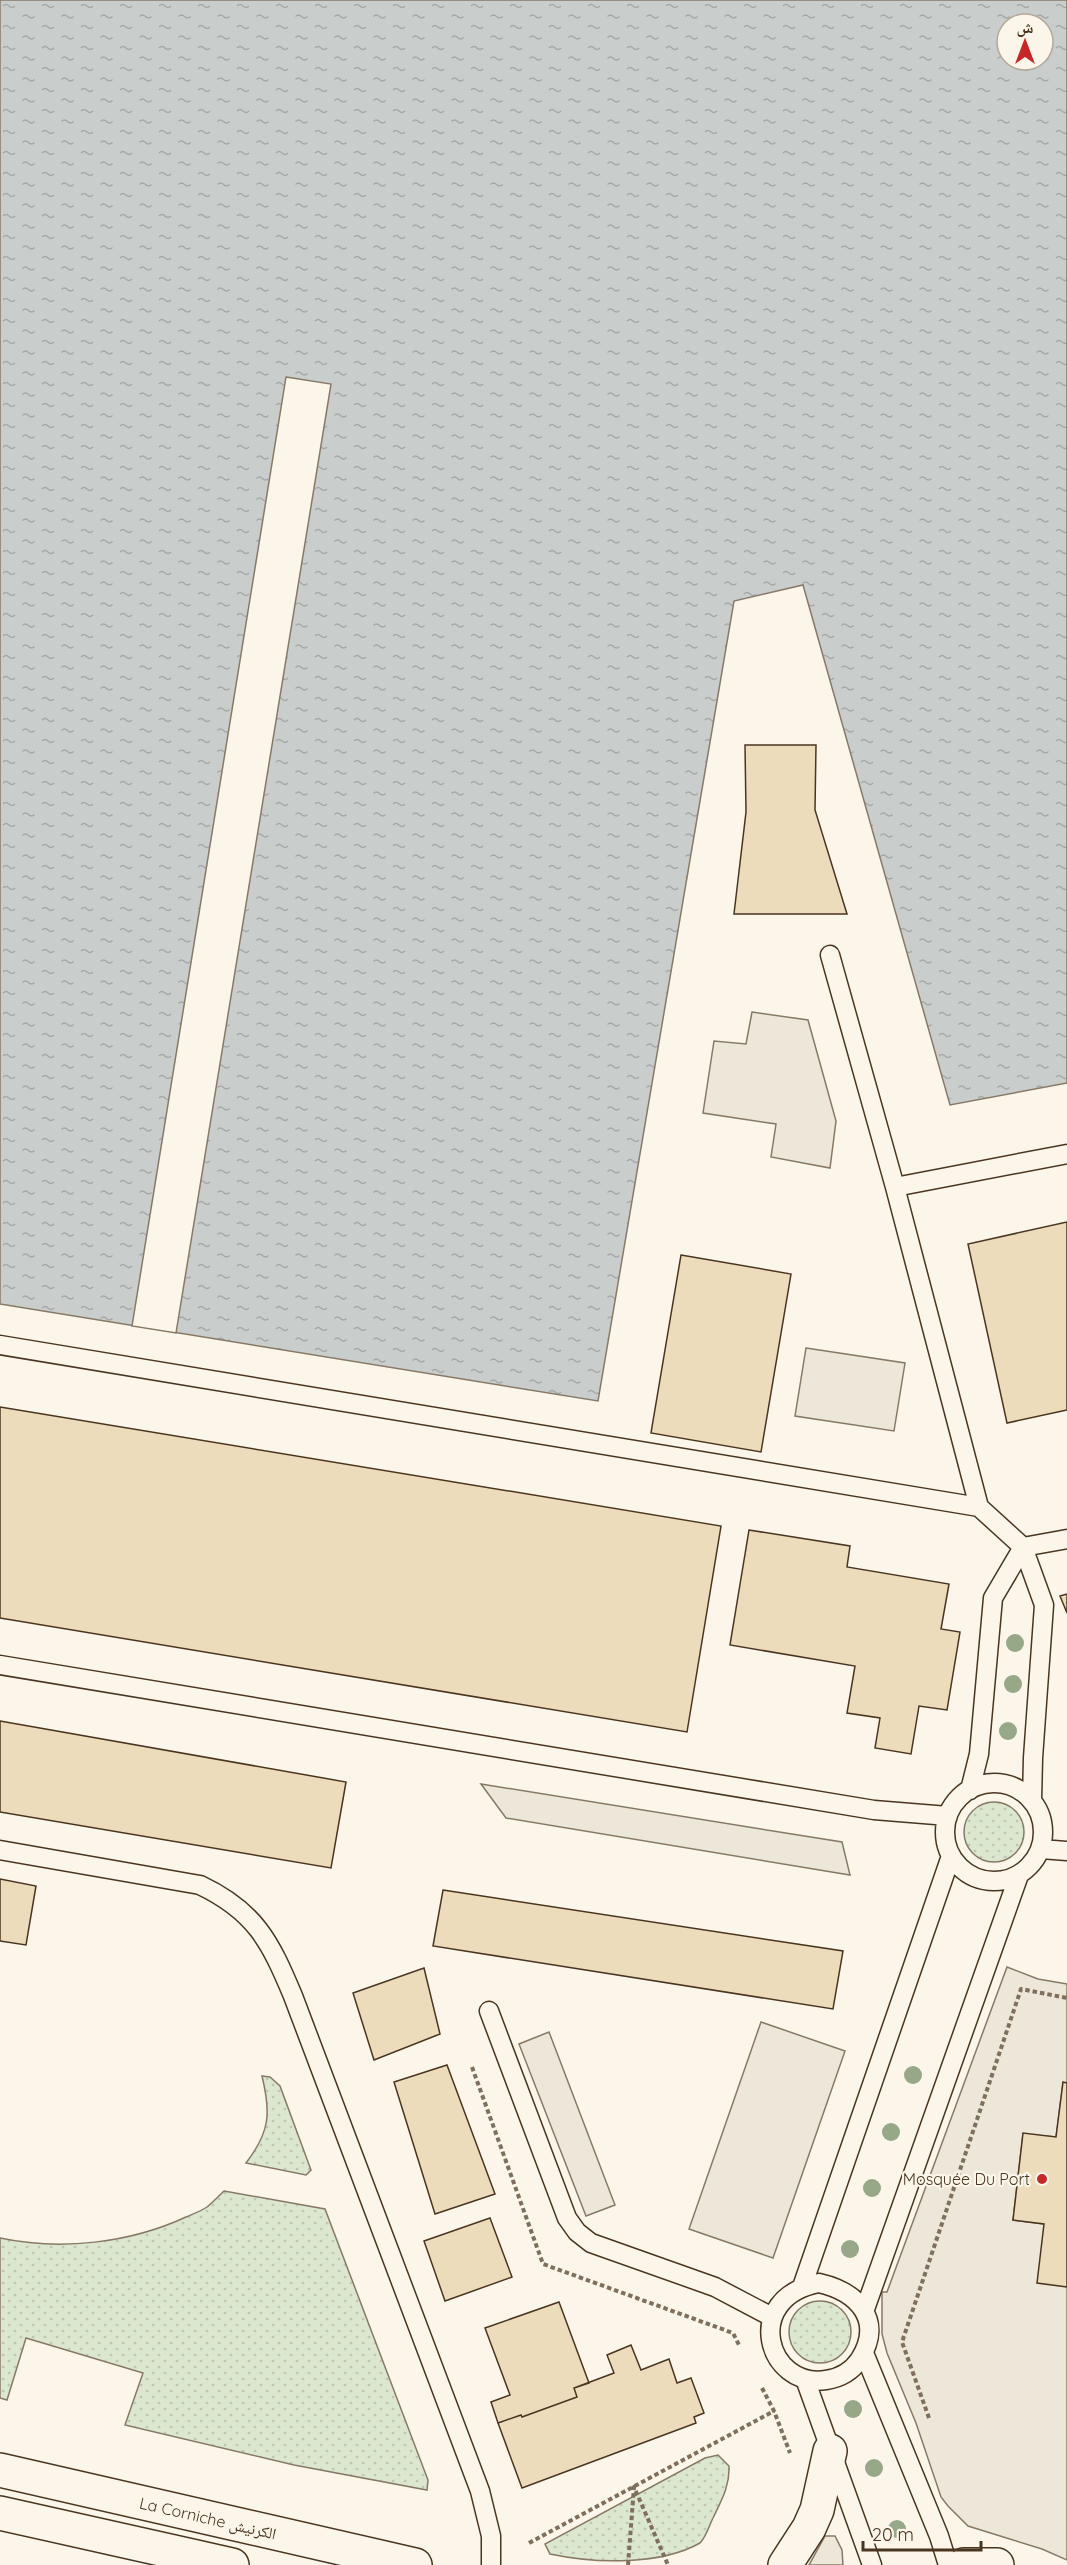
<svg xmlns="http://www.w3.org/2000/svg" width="1067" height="2565" font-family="Quicksand,'Noto Naskh Arabic',sans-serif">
<defs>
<pattern id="green-dots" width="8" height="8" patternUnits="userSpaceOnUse" patternTransform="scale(1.5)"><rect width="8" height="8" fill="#dce7d0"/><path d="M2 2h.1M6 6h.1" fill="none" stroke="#bec7b2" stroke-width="1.8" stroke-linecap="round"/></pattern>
<pattern id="water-ripples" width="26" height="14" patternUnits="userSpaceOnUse" patternTransform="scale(1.5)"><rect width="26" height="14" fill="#c9cecd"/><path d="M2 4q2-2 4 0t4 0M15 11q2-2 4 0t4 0" fill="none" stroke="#a5a8a6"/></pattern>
</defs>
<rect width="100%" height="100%" fill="#fbf6e9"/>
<path fill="url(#green-dots)" stroke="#887966" stroke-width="1.5" d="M964 1832a30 30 0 1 1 60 0a30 30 0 1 1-60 0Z
M262,2076L270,2077L280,2086L311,2170L306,2175L246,2163C270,2132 271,2113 262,2076Z
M224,2191L325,2209L428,2480L427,2490L294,2465L125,2425L143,2373L26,2338L7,2400L0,2398V2238C61,2251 130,2243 186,2217C193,2214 201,2211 207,2207C213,2202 219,2196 224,2191Z
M789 2332a31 31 0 1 1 62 0a31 31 0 1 1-62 0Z
M718,2455L729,2466C730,2486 721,2501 713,2518C709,2526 706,2537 700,2543C661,2565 597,2564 550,2554L545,2544L705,2458Z"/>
<path fill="#ede7d9" stroke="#887966" stroke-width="1.5" d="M752,1012L808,1020L836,1121L830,1168L771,1157L776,1124L703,1113L714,1041L746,1044Z
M806,1348L905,1363L894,1431L795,1416Z
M481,1784L842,1842L850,1875L506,1818Z
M1007,1967L1038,1979L1067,1984V2083H1063L1056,2137L1023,2134L1013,2220L1044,2224L1067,2287V2560L1042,2549L968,2526L948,2506L941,2497L916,2423L887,2353L882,2334V2292H887Z
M761,2022L845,2051L773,2258L689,2229Z
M549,2032L615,2205L586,2216L519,2044Z
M825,2536H835L842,2550L843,2565H809Z"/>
<path fill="url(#water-ripples)" stroke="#887966" stroke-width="1.5" fill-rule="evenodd" d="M0,0H1067V1083L950,1105L803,585L734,601L598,1401L0,1304ZM1007,24H1043V60H1007Z"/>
<path fill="#fbf6e9" stroke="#887966" stroke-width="1.5" d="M286,377L331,384L176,1333L132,1326Z"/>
<path fill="#ecdcbc" stroke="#4a3520" stroke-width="1.5" d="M745,745H816L815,810L847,914H734L746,812Z
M1067,1222V1410L1007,1423L968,1244Z
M681,1255L791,1274L761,1452L651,1433Z
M0,1407L721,1526L687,1732L0,1618Z
M749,1530L850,1546L847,1567L949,1584L941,1629L960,1632L947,1710L919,1706L911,1754L875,1748L880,1718L847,1713L855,1666L730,1645Z
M1067,1594V1613L1060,1596Z
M0,1721L346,1782L331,1868L0,1812Z
M0,1879L36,1886L26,1945L0,1941Z
M443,1890L843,1951L833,2009L433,1946Z
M424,1968L440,2034L374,2060L353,1993Z
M447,2065L495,2194L435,2214L394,2082Z
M1063,2082L1067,2083V2287L1037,2283L1044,2224L1013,2220L1023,2133L1056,2137Z
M490,2218L512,2277L445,2301L424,2241Z
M559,2302L589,2383L574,2388L577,2397L522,2417L521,2415L498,2423L491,2402L510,2395L485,2328Z
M631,2345L641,2370L669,2359L677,2383L691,2378L704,2413L694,2417L696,2423L522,2488L498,2423L521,2415L522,2417L577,2397L574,2388L614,2373L607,2355Z"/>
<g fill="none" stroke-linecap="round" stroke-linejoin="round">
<defs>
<path id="lane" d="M830,955L895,1187L979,1507
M895,1187L1067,1154
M0,1345L979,1507L1023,1547L1067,1539
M1023,1547L1044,1605L1033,1758L1032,1801
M0,1665L874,1810L948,1816
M945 1832a49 49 0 1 1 98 0a49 49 0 1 1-98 0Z
M970,1790L979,1754L993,1598L1023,1547
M1041,1849L1067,1851
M0,1850L200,1885C255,1911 270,1941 293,1996L480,2491L491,2536V2565
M489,2011L567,2218L577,2232L591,2243L715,2287L772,2317
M819,2283C858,2292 884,2320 860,2359C852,2371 840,2378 826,2380C767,2389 741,2298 819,2283Z
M802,2287L951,1856
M865,2309L1019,1875
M864,2353L939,2536L948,2565
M805,2379L872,2565"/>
<path id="secondary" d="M0,2470L415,2565
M0,2513L232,2565
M785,2565L809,2528L817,2510L830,2451
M964,2565H997"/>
</defs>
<use href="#lane" stroke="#4a3520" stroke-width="21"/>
<use href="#secondary" stroke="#4a3520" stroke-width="36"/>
<path stroke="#7f6f5c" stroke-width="4" stroke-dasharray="4.5 3" stroke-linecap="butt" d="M472,2067L543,2264L733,2333L740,2347
M762,2388L774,2411L790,2453
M929,2418L902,2342L1021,1989L1067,1998
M529,2543L774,2411
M628,2565L634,2487L668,2565"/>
<use href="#lane" stroke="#fbf6e9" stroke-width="18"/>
<use href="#secondary" stroke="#fbf6e9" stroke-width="33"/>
</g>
<g fill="#96a887">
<circle cx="1015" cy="1643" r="9"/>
<circle cx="1013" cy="1684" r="9"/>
<circle cx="1008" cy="1731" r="9"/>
<circle cx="913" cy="2075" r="9"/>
<circle cx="891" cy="2132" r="9"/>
<circle cx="872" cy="2188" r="9"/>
<circle cx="850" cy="2249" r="9"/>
<circle cx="853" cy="2409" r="9"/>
<circle cx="874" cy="2468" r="9"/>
<circle cx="897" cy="2529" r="9"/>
</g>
<circle fill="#c62828" stroke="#fbf6e9" stroke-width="2" cx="1042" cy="2179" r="6"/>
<g text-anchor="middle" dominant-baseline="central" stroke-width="4.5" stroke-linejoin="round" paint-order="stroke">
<g font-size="16" fill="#4a3520" stroke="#fbf6e9" text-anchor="end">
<text x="1030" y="2179">Mosquée Du Port</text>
</g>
<g font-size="16" fill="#4a3520" stroke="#fbf6e9">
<text transform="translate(208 2518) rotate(13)">La Corniche الكرنيش</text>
</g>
</g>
<g transform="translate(1025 42)"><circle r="28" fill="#fbf6e9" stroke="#b4a999" stroke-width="1.5"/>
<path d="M0-4.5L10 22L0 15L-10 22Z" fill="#c62828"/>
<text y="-9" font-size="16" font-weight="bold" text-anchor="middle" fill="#4a3520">ش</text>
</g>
<path d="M863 2541v9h118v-9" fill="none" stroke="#4a3520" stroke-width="3"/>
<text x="872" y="2541" font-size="18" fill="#4a3520" stroke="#fbf6e9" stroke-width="4.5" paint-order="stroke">20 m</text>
</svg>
